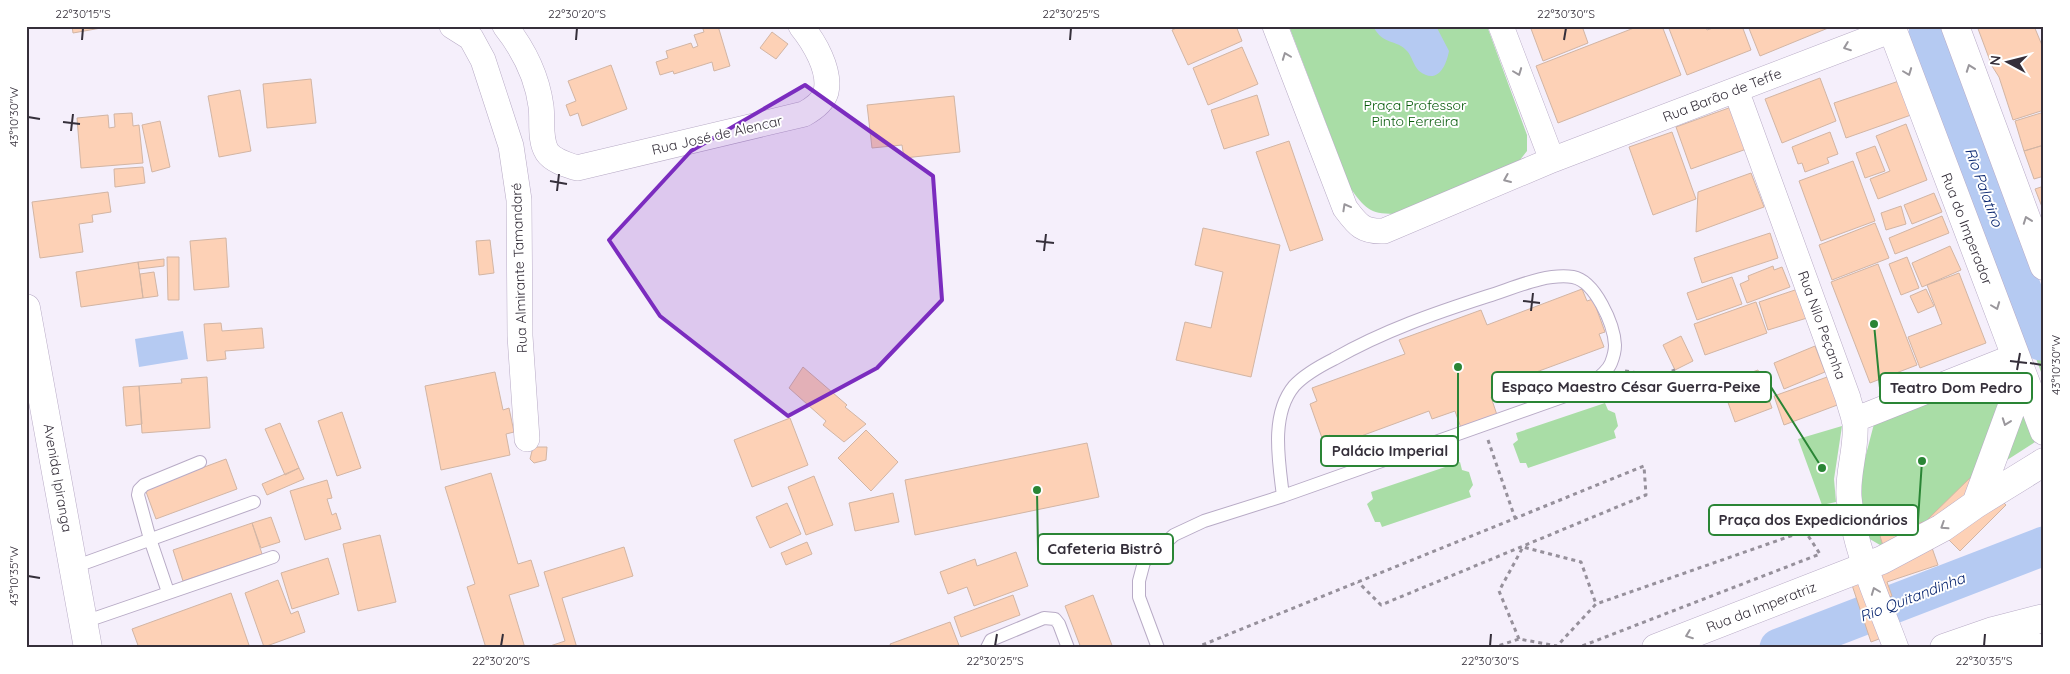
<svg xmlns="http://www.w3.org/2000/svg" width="2070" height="674" font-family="Quicksand,sans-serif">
<rect width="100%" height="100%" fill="#f5effb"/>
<path fill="#a9dda6" d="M1289,26H1487L1527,135V151L1516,165L1399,214C1371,214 1367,211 1351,189Z
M2044,340V380L2031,345Z
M1997,371L2003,389L1981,457L1968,489L1946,513L1895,544L1880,545L1868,538L1861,499L1863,466L1875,420Z
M1605,403L1608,410L1615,413L1618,426L1614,431L1616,438L1528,468L1526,463H1520L1513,444L1518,440L1516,433Z
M2023,410L2035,442L2004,462Z
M1842,426L1834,479L1836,502L1822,505L1798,439Z
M1460,462L1462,470L1469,472L1473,485L1469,491L1471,497L1382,527L1380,522H1375L1367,504L1373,499L1371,492Z"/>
<path fill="#b5caf2" d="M1373,26H1436L1449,51C1446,67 1437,85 1419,71C1413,65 1412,56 1407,51C1397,39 1383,46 1373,26Z
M183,331L188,359L139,367L135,339Z"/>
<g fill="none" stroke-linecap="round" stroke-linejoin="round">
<path stroke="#b5caf2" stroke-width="39" d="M1928,33L2041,341
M1779,648L2044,546"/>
</g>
<path fill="#fdd1b6" stroke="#d2b5a4" d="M72,26H101V28L73,33Z
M702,26H718L730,66L714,71L712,62L674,74L673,71L660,75L656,62L668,58L666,51L691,43L693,48L698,46L694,35L704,32Z
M1181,26H1236L1242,41L1188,65L1172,30Z
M1530,26H1582L1588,43L1543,61Z
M1639,26H1662L1681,75L1558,123L1536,66Z
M1668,26H1705L1707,30L1713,28L1712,26H1742L1751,50L1687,75Z
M1748,26H1833L1760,56Z
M1977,26H2034L2044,50V110L2013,120L1999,77L1992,66Z
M772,32L788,44L776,59L760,48Z
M1242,47L1258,84L1208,105L1193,68Z
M611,65L627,109L582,126L578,113L570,116L566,105L576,101L568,81Z
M1820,78L1836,121L1782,143L1765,99Z
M311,79L316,123L267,128L263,84Z
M1899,81L1911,115L1846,138L1834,103Z
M240,90L251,151L219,157L208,96Z
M1257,95L1269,135L1224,149L1211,110Z
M954,96L960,152L904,158L902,145L872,148L867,105Z
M1737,105L1752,147L1691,169L1676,127Z
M2044,112V145L2024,151L2015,121Z
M132,113L133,126L139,125L143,163L81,168L77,118L108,115L109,128L115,127L114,114Z
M160,121L170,167L152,172L142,125Z
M1906,124L1927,180L1878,199L1870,179L1890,171L1876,136Z
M1672,132L1696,199L1653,215L1629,147Z
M1830,132L1838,154L1827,158L1829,163L1805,172L1802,163L1798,164L1792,147Z
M1289,141L1323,240L1290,251L1256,152Z
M2044,145V176L2034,179L2024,151Z
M1875,146L1885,171L1865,178L1856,153Z
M1853,161L1875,221L1821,241L1799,181Z
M143,167L145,183L115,187L114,169Z
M1751,173L1764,207L1696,232L1698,192Z
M2044,186V212L2035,189Z
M108,192L111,212L92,215L93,222L79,224L83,252L40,258L32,202Z
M1934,193L1942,212L1912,224L1904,205Z
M1901,206L1906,224L1886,230L1881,213Z
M1942,216L1949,233L1895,254L1889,238Z
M1875,223L1889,258L1832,280L1819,245Z
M1203,228L1280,245L1251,377L1176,360L1185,322L1211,328L1223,272L1195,265Z
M1770,233L1778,258L1702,283L1694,258Z
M226,238L229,287L194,290L190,241Z
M490,240L494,273L479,275L476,241Z
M1950,246L1961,270L1922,287L1912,263Z
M167,257H179V300H168Z
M1907,257L1919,288L1901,295L1889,264Z
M164,259V266L139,269L138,262Z
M138,262L143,298L81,307L76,272Z
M1878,264L1917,365L1870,383L1831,282Z
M1773,266L1774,270L1782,267L1790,287L1747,303L1740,284L1749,280L1748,276Z
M154,272L158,296L143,298L140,274Z
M1959,273L1986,343L1920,368L1908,337L1942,324L1927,285Z
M1732,277L1742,304L1697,320L1687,293Z
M1582,289L1587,301L1593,299L1605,332L1599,334L1604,347L1512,381L1515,388L1491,397L1497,415L1461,428L1455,411L1432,419L1429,411L1334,446L1330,435L1322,438L1310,404L1317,401L1312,388L1405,354L1399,340L1481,310L1487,325Z
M1798,289L1807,318L1768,330L1759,302Z
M1926,289L1934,306L1918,313L1910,296Z
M1756,302L1767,333L1705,355L1694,324Z
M221,323L222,331L262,328L264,348L225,351L226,359L207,361L204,324Z
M1681,336L1693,361L1675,370L1663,345Z
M1815,346L1825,372L1784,389L1774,363Z
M803,367L847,405L845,407L866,424L844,442L823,425L826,421L789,388Z
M1758,370L1772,408L1735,422L1721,383Z
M495,372L503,410L509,408L514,432L506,434L510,455L441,470L425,386Z
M1830,376L1840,404L1784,425L1774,396Z
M207,377L210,428L142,433L139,386L182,383L181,379Z
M139,386L142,424L126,426L123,387Z
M342,412L361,468L337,476L318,421Z
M790,418L808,465L752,487L734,440Z
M280,423L299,468L285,475L265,429Z
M866,430L898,462L871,491L838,458Z
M1087,443L1099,497L915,535L905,480Z
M533,447H547L546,460L534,463L530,459Z
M226,459L237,489L156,519L145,489Z
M299,468L304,479L267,495L262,484Z
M491,473L518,564L531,560L539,586L509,595L525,648H486L467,587L475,584L445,487Z
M1975,473L2006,505L1960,551L1928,519Z
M814,476L833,525L806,535L788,487Z
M327,480L332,498L327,499L332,515L336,513L341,529L305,540L290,491Z
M893,493L899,522L855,531L849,503Z
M787,503L801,534L770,548L756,517Z
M271,517L280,542L261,548L252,523Z
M1923,522L1938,565L1887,582L1892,596L1884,599L1895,633L1871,642L1851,582L1884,549L1880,536Z
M252,523L262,554L183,581L173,550Z
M380,535L396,602L358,611L343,544Z
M807,542L812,554L786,565L781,553Z
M624,547L633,576L562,598L577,648H544L565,641L544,572Z
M1016,552L1028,586L974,606L967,587L948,594L940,572L975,559L977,566Z
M328,558L339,594L292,609L281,573Z
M278,580L291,614L298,611L305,632L264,647L245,593Z
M231,593L250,648H139L132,629Z
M1013,595L1020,615L961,637L954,617Z
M1093,595L1113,648H1081L1065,606Z
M950,622L960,648H892L890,644Z"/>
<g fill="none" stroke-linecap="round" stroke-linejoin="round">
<defs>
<path id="service" d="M74,567L254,502
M168,592L150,539L138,495L139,490L144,485L200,462
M84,622L273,557
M987,648L991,640L1044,618L1055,619L1059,624L1068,648
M1158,648L1139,597V581L1144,562L1174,535L1204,521L1283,496L1585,389C1593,382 1607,373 1611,363C1613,358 1615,350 1615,345C1614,324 1595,281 1573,277C1545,273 1514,288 1488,296C1435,313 1383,331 1334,359C1320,366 1305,374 1294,386C1270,415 1279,462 1283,496"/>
<path id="minor" d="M452,26L471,38L483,60L511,146L519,200L520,336L527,439
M505,26C524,50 537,76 541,106C543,120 539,139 547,152C553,161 568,165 577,168L804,114C813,109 823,102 826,92C831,70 814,42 801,26
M1275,26L1345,208C1357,224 1362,232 1384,231L1552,160L1892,30
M1501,26L1552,160
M1736,90L1848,398C1850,407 1854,416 1855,424C1857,449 1847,473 1849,497C1854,549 1878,599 1896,648
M1854,420L2015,356"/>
<path id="secondary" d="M1891,26L2044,431
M1955,26L2044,266
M26,308L88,648
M1976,504L2023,376
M1993,631L2038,648
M1656,648L1882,560L1942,528L1976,504L2044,462
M1944,648L1993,631L2044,618"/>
</defs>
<use href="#service" stroke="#b8abc6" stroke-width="14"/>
<use href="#minor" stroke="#b8abc6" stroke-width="26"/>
<use href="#secondary" stroke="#b8abc6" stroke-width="29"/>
<path stroke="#96909b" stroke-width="3" stroke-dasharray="4 4" stroke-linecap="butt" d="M1625,371L1658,376L1675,370
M1488,440L1515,518
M1519,639L1499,591L1523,547L1581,562L1596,604
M1195,648L1644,466L1646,495L1381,605L1358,582
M1492,648L1519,639L1557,646L1596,604L1805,531L1820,554L1577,648"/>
<use href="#service" stroke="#fff" stroke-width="12"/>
<use href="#minor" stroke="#fff" stroke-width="25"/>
<use href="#secondary" stroke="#fff" stroke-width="28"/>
</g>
<defs><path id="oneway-chevron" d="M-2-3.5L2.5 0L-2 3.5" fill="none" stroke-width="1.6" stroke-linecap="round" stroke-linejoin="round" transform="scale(1.25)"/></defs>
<g stroke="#9a979c">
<use href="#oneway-chevron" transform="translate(1847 47) rotate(159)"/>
<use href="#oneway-chevron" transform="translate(1286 56) rotate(-111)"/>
<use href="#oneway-chevron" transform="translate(1970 68) rotate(-110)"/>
<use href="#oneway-chevron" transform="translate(1518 72) rotate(69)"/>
<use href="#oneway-chevron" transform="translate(1908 72) rotate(69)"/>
<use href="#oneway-chevron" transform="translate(1507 179) rotate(157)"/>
<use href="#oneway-chevron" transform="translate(1346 207) rotate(-119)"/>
<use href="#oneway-chevron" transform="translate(2027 220) rotate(-110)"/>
<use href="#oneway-chevron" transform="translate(1996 306) rotate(69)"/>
<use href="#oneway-chevron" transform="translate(2006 422) rotate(110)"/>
<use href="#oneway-chevron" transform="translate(1944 526) rotate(147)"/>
<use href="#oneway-chevron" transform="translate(1875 591) rotate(-111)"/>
<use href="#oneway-chevron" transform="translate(1689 635) rotate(159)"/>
</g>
<path fill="#7b2cbf" fill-opacity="0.2" stroke="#7b2cbf" stroke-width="4" stroke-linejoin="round" d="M805,85L933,176L942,300L877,368L788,416L660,316L609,240L691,151Z"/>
<path fill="none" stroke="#352f3a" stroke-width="2" d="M82,40L83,28M576,40L577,28M1070,40L1071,28M1564,40L1566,28M28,117L40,119M63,122L80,124M71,131L73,114M550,181L567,184M557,191L559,174M1036,241L1054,243M1044,251L1046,234M1523,301L1540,303M1531,311L1533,293M2010,361L2027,363M2030,363L2042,365M2017,370L2020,353M28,576L40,578M501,646L503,634M995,646L997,634M1490,646L1491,634M1984,646L1985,634"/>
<g text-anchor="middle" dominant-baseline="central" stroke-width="4" stroke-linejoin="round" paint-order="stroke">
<g font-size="14" fill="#352f3a" stroke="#fff">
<text transform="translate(1722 95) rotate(-21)">Rua Barão de Teffe</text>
<text transform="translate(717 135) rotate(-13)">Rua José de Alencar</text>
<text transform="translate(1967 229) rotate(69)">Rua do Imperador</text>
<text transform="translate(519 268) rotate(-92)">Rua Almirante Tamandaré</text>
<text transform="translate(1822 325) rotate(70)">Rua Nilo Peçanha</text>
<text transform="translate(58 478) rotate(80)">Avenida Ipiranga</text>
<text transform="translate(1761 607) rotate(-21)">Rua da Imperatriz</text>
</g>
<g font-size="14" fill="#065a0a" stroke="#fff">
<text x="1415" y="105">Praça Professor<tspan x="1415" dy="16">Pinto Ferreira</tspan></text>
</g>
<g font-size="15" font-style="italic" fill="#092670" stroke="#fff">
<text transform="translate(1984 187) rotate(70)">Rio Palatino</text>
<text transform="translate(1912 597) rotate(-21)">Rio Quitandinha</text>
</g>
</g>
<path fill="none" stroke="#2a8535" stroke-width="2" d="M1822 468L1771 387M1874 324L1880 388M1458 367L1458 451M1922 461L1918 520M1037 490L1038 549"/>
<g fill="#2a8535" stroke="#fff" stroke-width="2">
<circle cx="1822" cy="468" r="5"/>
<circle cx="1874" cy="324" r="5"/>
<circle cx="1458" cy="367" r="5"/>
<circle cx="1922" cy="461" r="5"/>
<circle cx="1037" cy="490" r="5"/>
</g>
<g fill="#fff" stroke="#2a8535" stroke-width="2">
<rect x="1492" y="372" width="279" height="30" rx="5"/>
<rect x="1880" y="373" width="152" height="30" rx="5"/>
<rect x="1321" y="436" width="137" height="30" rx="5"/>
<rect x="1709" y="505" width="209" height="30" rx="5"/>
<rect x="1038" y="534" width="135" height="30" rx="5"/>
</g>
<g font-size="15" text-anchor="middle" font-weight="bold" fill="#352f3a">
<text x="1631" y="392">Espaço Maestro César Guerra-Peixe</text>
<text x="1956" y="393">Teatro Dom Pedro</text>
<text x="1390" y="456">Palácio Imperial</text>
<text x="1813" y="525">Praça dos Expedicionários</text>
<text x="1105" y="554">Cafeteria Bistrô</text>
</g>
<rect width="2070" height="674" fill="none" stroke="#ffffff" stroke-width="55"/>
<g transform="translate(2008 62) rotate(277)" stroke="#ffffff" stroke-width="4" paint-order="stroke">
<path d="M0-4L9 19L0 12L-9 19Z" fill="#352f3a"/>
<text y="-8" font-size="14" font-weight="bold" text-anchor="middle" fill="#352f3a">N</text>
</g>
<rect x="28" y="28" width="2014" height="618" fill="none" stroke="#352f3a" stroke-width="2"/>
<g font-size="12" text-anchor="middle" fill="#352f3a">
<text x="83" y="18">22°30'15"S</text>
<text x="577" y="18">22°30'20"S</text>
<text x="1071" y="18">22°30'25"S</text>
<text x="1566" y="18">22°30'30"S</text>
<text transform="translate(14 117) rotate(-90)" y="4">43°10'30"W</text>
<text transform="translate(2056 365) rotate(-90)" y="4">43°10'30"W</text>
<text transform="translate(14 576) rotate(-90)" y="4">43°10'35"W</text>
<text x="501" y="665">22°30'20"S</text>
<text x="995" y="665">22°30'25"S</text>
<text x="1490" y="665">22°30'30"S</text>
<text x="1984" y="665">22°30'35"S</text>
</g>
</svg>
